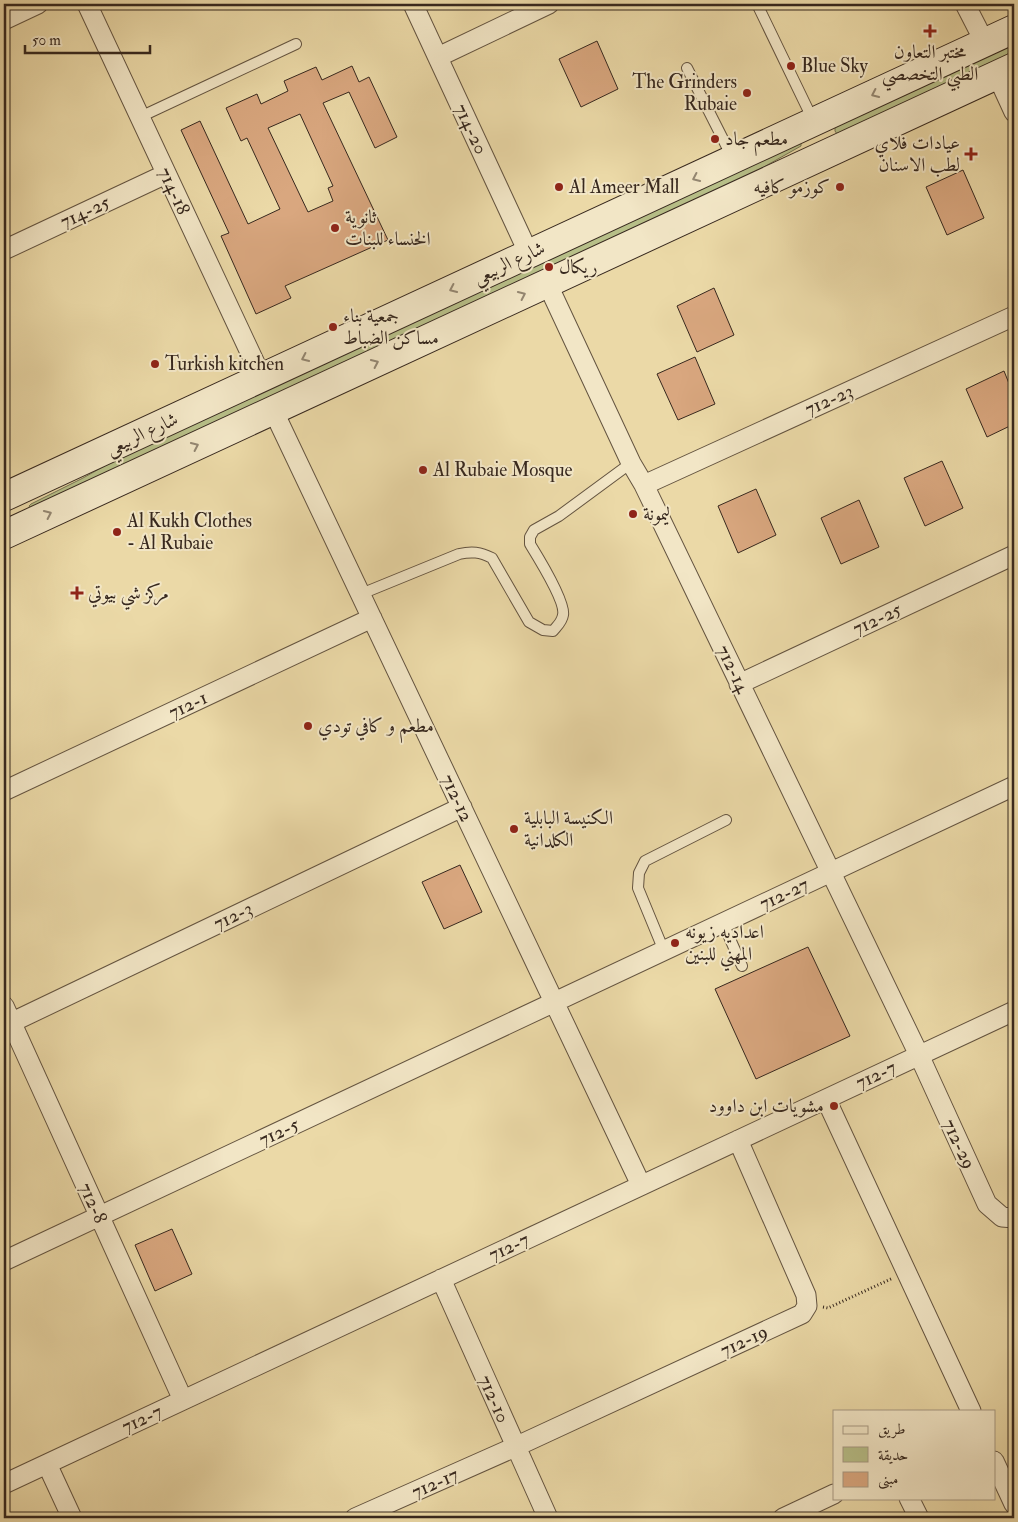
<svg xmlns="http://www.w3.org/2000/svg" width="1018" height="1522" font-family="'IM FELL Double Pica',Amiri,serif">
<rect width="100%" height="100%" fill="#ebd9a7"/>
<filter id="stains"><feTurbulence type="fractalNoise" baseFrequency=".004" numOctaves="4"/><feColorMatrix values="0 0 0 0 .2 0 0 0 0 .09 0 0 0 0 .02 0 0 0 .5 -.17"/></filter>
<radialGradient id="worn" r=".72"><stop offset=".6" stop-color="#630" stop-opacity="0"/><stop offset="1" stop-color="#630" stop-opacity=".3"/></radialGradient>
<path fill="#b7bf88" stroke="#777453" d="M1014,40V55L837,134L835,131V124Z
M801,142V146L746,177L31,509L29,506L31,504L83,478L119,458Z"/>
<path fill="#d9a77f" stroke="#37281e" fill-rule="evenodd" d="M597,41L618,89L581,107L559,59Z
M352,66L359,82L369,77L397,137L375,148L349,92L323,103L388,240L285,286L291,298L256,314L221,236L229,233L181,130L200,121L248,224L280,209L247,138L241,141L226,108L257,94L261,104L288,91L284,81L316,67L322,80ZM300,114L333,186L328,188L333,201L308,212L268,128Z
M963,170L984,218L947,235L926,187Z
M714,288L734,335L697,352L677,306Z
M695,357L715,404L678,420L657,374Z
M1004,371L1014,396V424L987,437L966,389Z
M942,461L963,508L925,526L904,478Z
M756,489L776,535L738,553L718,506Z
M859,500L879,547L841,564L821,518Z
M460,865L482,912L444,929L422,882Z
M808,947L850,1036L756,1079L715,989Z
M172,1229L192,1274L155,1291L135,1245Z"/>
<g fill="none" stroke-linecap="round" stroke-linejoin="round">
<defs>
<path id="lane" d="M757,4L813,120
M687,68L733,159
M140,117L296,44
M361,594L459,554C472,551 480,552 492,558L529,622L543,630L553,631C557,626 562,622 563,615C566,602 538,557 530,544V537L534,530L559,516L631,463
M723,923L742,966
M664,951L638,888L639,873L645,861L726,820"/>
<path id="street" d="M87,4L262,378
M413,4L529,254
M965,4L985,43
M4,20L38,4
M438,57L549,4
M997,75L1014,112
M4,250L166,174
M547,283L631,463L644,485L919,1055L987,1204L1002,1217L1014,1218
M273,410L641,1185
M644,485L1014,316
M739,684L1014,555
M4,791L372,618
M4,1006L183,1400
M4,1026L462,807
M826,1099L971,1411
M4,1261L1014,786
M441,1279L548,1518
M994,1461L1014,1504
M47,1464L72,1518
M4,1484L1014,1011
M909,1498L919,1518
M355,1518L515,1447L802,1314L807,1306L806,1295L738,1140
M783,1518L834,1494"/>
<path id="secondary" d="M4,497L1014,29
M4,535L1014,67"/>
</defs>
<use href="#lane" stroke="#645440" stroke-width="12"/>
<use href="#street" stroke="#645440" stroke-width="21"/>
<use href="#secondary" stroke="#37281e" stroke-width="30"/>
<path stroke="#37281e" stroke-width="3" stroke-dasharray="1 2.5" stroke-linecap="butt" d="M823,1307L828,1308L893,1278"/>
<use href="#lane" stroke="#f2e6c6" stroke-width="10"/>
<use href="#street" stroke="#f2e6c6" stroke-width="19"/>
<use href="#secondary" stroke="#f2e6c6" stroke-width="28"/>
</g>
<defs><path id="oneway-chevron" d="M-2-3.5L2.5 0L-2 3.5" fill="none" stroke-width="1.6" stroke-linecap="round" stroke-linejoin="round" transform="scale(1.25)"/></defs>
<g stroke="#948772">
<use href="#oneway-chevron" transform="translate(875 94) rotate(155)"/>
<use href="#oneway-chevron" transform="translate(696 178) rotate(155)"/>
<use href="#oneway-chevron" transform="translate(453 289) rotate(155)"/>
<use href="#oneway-chevron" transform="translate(522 295) rotate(-25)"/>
<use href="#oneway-chevron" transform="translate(305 358) rotate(155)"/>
<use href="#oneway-chevron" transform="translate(375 363) rotate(-25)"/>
<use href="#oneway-chevron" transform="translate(195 446) rotate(-25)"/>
<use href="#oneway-chevron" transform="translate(48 514) rotate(-25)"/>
</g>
<g fill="#8f2418" stroke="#f2e6c6" stroke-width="2">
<path d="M927.5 23.5h5v5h5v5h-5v5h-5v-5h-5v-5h5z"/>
<circle cx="791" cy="66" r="5"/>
<circle cx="747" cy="93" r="5"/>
<circle cx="715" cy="139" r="5"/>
<path d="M968.5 146.5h5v5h5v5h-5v5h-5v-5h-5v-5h5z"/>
<circle cx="559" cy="187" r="5"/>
<circle cx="840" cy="187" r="5"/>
<circle cx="335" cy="228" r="5"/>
<circle cx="549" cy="267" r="5"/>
<circle cx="333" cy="327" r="5"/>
<circle cx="155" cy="364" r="5"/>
<circle cx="423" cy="470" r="5"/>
<circle cx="633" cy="514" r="5"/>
<circle cx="117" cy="532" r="5"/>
<path d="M74.5 585.5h5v5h5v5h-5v5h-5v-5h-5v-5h5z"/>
<circle cx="308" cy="726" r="5"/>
<circle cx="514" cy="829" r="5"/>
<circle cx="675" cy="943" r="5"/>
<circle cx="834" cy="1106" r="5"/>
</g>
<g text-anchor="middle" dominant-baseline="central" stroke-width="4" stroke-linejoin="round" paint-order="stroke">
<g font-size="19" fill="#37281e" stroke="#f2e6c6" text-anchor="start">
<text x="930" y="52" text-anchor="middle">مختبر التعاون<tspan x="930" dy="22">الطبي التخصصي</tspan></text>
<text x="801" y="66">Blue Sky</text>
<text x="737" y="82" text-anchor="end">The Grinders<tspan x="737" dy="22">Rubaie</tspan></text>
<text x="725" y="139">مطعم جاد</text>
<text x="960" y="143" text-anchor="end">عيادات فلاي<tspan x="960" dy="22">لطب الاسنان</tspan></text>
<text x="569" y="187">Al Ameer Mall</text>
<text x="830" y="187" text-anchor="end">كوزمو كافيه</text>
<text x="345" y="217">ثانوية<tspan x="345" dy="22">الخنساء للبنات</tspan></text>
<text x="559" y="267">ريكال</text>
<text x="343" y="316">جمعية بناء<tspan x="343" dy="22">مساكن الضباط</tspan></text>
<text x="165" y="364">Turkish kitchen</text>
<text x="433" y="470">Al Rubaie Mosque</text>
<text x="643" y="514">ليمونة</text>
<text x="127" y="521">Al Kukh Clothes<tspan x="127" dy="22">- Al Rubaie</tspan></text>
<text x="88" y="593">مركز شي بيوتي</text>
<text x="318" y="726">مطعم و كافي تودي</text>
<text x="524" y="818">الكنيسة البابلية<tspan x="524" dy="22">الكلدانية</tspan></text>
<text x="685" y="932">اعداديه زيونه<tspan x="685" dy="22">المهني للبنين</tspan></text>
<text x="824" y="1106" text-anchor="end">مشويات ابن داوود</text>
</g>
<g font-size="19" fill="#37281e" stroke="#f2e6c6">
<text transform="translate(471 129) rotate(65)">714-20</text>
<text transform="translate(174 191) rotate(65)">714-18</text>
<text transform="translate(85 212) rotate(-25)">714-25</text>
<text transform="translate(509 263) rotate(-25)">شارع الربيعي</text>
<text transform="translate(829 400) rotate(-24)">712-23</text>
<text transform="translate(142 434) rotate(-25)">شارع الربيعي</text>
<text transform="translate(877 619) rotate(-25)">712-25</text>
<text transform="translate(733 669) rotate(64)">712-14</text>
<text transform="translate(188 705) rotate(-25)">712-1</text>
<text transform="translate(457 798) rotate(65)">712-12</text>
<text transform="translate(784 894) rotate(-25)">712-27</text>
<text transform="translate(233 916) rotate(-26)">712-3</text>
<text transform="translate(876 1075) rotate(-25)">712-7</text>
<text transform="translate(279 1132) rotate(-25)">712-5</text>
<text transform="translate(959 1144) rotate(65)">712-29</text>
<text transform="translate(93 1203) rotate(66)">712-8</text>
<text transform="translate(509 1247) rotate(-25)">712-7</text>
<text transform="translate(744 1341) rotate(-25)">712-19</text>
<text transform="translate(494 1399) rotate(66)">712-10</text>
<text transform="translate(142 1419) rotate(-25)">712-7</text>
<text transform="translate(435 1483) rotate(-24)">712-17</text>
</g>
</g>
<rect width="1018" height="1522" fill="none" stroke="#ebd9a7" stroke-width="20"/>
<rect x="5" y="5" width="1008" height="1512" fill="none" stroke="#37281e" stroke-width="2.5"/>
<rect x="10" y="10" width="998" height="1502" fill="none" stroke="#37281e"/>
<rect x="833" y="1410" width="162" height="90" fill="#f2e6c6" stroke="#a79a83"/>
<rect x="843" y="1426" width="25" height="8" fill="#f2e6c6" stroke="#a79a83"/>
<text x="878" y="1434" font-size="15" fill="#37281e">طريق</text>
<rect x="843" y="1447" width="25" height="15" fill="#b7bf88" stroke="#a79a83"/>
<text x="878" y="1460" font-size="15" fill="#37281e">حديقة</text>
<rect x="843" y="1472" width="25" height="15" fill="#d9a77f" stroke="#a79a83"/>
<text x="878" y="1484" font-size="15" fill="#37281e">مبنى</text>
<path d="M25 45v8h125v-8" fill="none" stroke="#37281e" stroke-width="2.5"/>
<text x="32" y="45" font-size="15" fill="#37281e" stroke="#f2e6c6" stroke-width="4" paint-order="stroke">50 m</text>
<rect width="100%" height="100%" filter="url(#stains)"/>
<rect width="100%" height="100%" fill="url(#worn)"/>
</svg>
